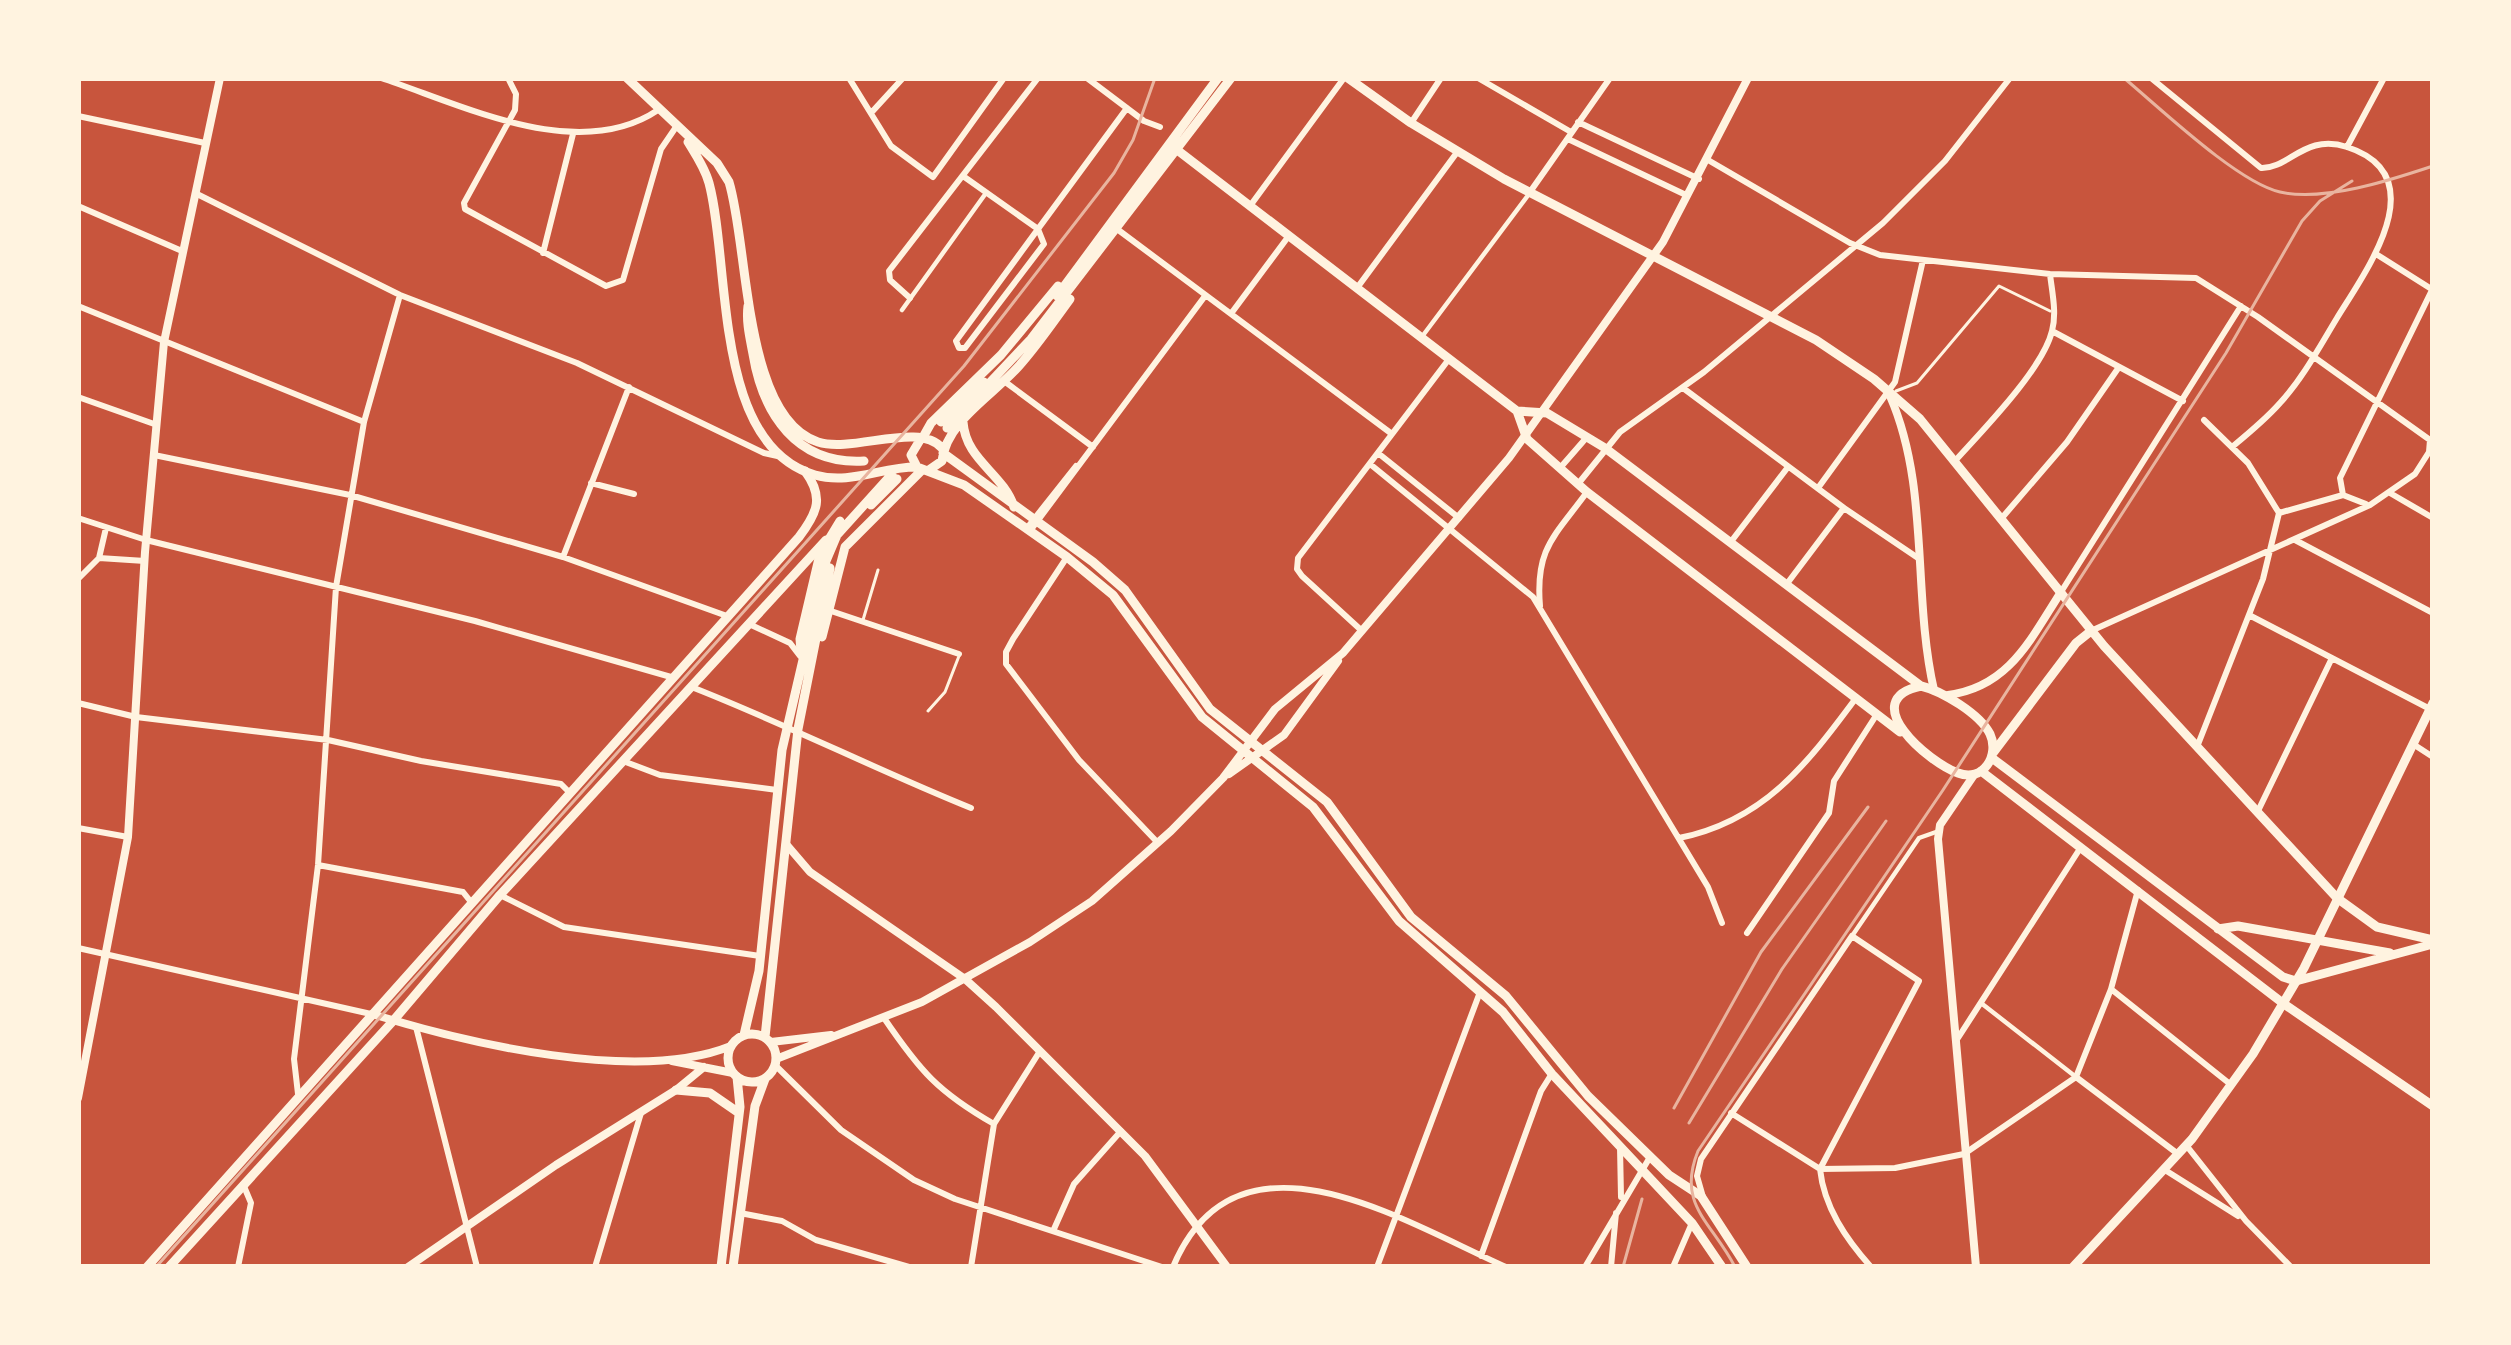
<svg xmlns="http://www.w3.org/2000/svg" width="2511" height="1345" font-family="Mulish,sans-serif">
<rect width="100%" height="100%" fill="#c8553d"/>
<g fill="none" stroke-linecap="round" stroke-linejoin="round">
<path stroke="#fff3e0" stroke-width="3" d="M1896,391L1917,383L1999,286L2050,311
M863,620L878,570
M928,711L945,692L959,656"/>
<path stroke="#fff3e0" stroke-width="4.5" d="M902,310L986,193
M1421,338L1529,194
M1852,936L1919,838L1936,832
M1981,1003L2076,1077"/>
<path stroke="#fff3e0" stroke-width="6" d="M381,78C463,105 578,164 658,110
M508,78L516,94L515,110L464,203L465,209L606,286L623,280L661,149L676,127
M849,78L891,146L933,177L1004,78
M1087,78L1144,121L1160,127
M1478,78L1571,132
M2151,78L2261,168C2289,169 2305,133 2347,147C2437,176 2365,272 2337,318C2320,346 2303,378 2280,403C2266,419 2249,433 2232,447
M871,113L903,78
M78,116L205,143
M1578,122L1699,179
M1411,123L1441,78
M1568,139L1686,195
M2347,147L2384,78
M1708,160L1850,243L1880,255L2050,274L2196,278L2258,317L2430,440L2429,452L2415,474L2370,505L2093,630
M963,176L1038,229L1127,108
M1530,192L1610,78
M195,193L400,295L577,363L764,453L782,457
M78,206L182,251
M1250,206L1344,78
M1038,229L1044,244L965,348H959L956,341Z
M1117,229L1392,434
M543,253L573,134
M2376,254L2433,290
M1357,288L1458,151
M910,298L890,280L889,271L1038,78
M78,306L364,422
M1233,311L1288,237
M2052,331L2183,401
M1004,381L1093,447
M1683,388L1844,508L1918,558
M78,397L157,425
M1378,453L1459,518
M154,455L350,495L563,557L727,616
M1955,461C1982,431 2043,369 2052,331C2057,313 2052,292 2050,274
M1370,464L1533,597L1708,887L1722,923
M1560,468L1587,437
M591,483L634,494
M1578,484L1620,432L1704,372L1883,223L1945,161L2010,78
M1818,488L1895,382L1923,260
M2390,493L2433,518
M2366,504L2343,495L2340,478L2433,288
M2279,513L2343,495
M78,518L146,540L475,621L671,677
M2001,519L2067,442L2119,367
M1027,528L1076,466
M1030,531L1205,296
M2295,540L2433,613
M1730,543L1788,467
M563,557L629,387
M1067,557L1013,639L1006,652V664L1079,760L1158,843
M99,558L145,561
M99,558L106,528
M78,579L99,558
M1786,585L1844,508
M2061,592L2241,306
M1540,606C1535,548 1555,536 1587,492
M828,610L959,654
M2249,615L2430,709
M749,624L790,643L800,656
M1361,630L1302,576L1297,569L1298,558L1449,359
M694,688C788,725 877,770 971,808
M78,703L136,717L328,740L421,761L561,784L570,793
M2413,744L2433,757
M2197,747L2263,579L2279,513L2248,463L2204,420
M623,761L660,775L777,790
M2258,811L2332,658
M78,828L128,837
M1679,838C1764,821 1807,764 1856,698
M318,865L463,892L471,902
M500,895L564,927L760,956
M1747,933L1829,813L1834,781L1877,714
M78,948L371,1014
M2111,989L2230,1084
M884,1018C920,1071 938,1092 994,1124
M416,1027L477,1267
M1958,1038L2081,847
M775,1065L841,1130L914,1180L955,1199L1162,1267
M2076,1077L2178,1154
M298,1094L294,1059L318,865L336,587L364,422L400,295
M1731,1113L1820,1169L1895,1168L1964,1154L2076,1077L2111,989L2138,890
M2186,1145L2246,1221L2291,1267
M1620,1147L1621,1197
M1820,1169C1824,1207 1846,1239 1871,1267
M2165,1170L2238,1216
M1703,1197L1697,1176L1701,1159L1852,936L1919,981L1820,1169
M740,1213L782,1221L816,1240L909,1267
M1054,1229L1074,1184L1121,1131
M1481,1256L1541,1091L1551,1075
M238,1267L251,1203L243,1184
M595,1267L641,1113
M971,1267L994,1124L1040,1051
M1173,1267C1237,1114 1404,1222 1506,1267
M1280,1267H1303
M1377,1267L1480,992
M1585,1267L1650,1157
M1611,1267L1616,1213
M1673,1267L1692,1223"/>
<path stroke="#fff3e0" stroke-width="8" d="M1890,396C1930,487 1912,594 1934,690
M1948,695C2009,687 2030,640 2061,592
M1229,774L1284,735L1338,661
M1974,775L1940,825L1938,839L1976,1267
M786,844L810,872L965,979L996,1007L1145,1156L1227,1267
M372,1014C467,1043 637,1084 731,1046
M771,1042L831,1035
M776,1059L922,1002L1030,942L1092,901L1171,831L1223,778L1275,709L1343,653L1509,458L1663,242L1748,78
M672,1061L733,1073
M78,1098L128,837L145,552L164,342L220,78
M408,1267L556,1165L676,1090L704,1067"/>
<path stroke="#fff3e0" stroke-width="9" d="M1348,78L1411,123L1504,179L1816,340L1874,379L1920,419L2104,646L2337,898L2377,927L2433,940
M1172,146L1517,411L1547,413L1605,448L1921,686C1942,691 1980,714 1990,734C2000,755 1983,783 1958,773C1929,763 1855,700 1921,686
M1517,411L1527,439L1587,492L1900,732
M1993,753L2076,643L2091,631
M1992,758L2283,977L2296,981L2433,944
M1981,771L2284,1004L2433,1106
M2218,929L2238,926L2390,953
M147,1267L799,537C818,512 824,497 805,471
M169,1267L393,1021L500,895L826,540"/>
<path stroke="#fff3e0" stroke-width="9" d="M627,78L717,163L729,182C749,247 743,418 818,442C854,453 919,421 942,448
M688,142C696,155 705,168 709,183C731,265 712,445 815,475C850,485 881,467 916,467
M1057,296L1218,78
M748,306C746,322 750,338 753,354C763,415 797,465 864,461
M941,422L984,382
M963,422C966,461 1003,473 1014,507
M947,428L1031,339L1231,78
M922,439L931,423L1001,355L1058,286
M920,440L911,455L917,467L964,485L1067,557L1113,595L1202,717L1313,807L1399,921L1503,1012L1552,1074L1692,1223L1722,1267
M943,453L1093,562L1125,590L1210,709L1327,802L1411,917L1506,996L1588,1096L1669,1175L1701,1196L1747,1267
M929,470L942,461C946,422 992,396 1018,367C1037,346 1053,322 1070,299
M871,505L897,479
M822,637L845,547L922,470
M801,651L800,639L820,554L840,521
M728 1058a24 24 0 1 1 48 0a24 24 0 1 1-48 0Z
M744,1035L759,971L782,750L826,561L837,535L892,474
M765,1037L798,729L830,568
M676,1090L710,1093L739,1113
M721,1267L740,1107L737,1077
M733,1267L755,1106L765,1079
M2073,1267L2192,1139L2253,1054L2304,968L2433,703"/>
<path stroke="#e9b49f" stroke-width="3" d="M2124,78C2160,108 2237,182 2280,192C2324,202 2391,180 2433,166
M156,1267L964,366L1114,173L1133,140L1155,78
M1735,1267C1712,1222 1676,1205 1698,1151L1943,790L2226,353L2302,221L2320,201L2352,181"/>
<path stroke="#e9b49f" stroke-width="3" d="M1674,1108L1761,952L1868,807
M1689,1123L1782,969L1886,821
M1623,1267L1642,1199"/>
</g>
<rect width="2511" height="1345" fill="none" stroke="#fff3e0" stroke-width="162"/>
</svg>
